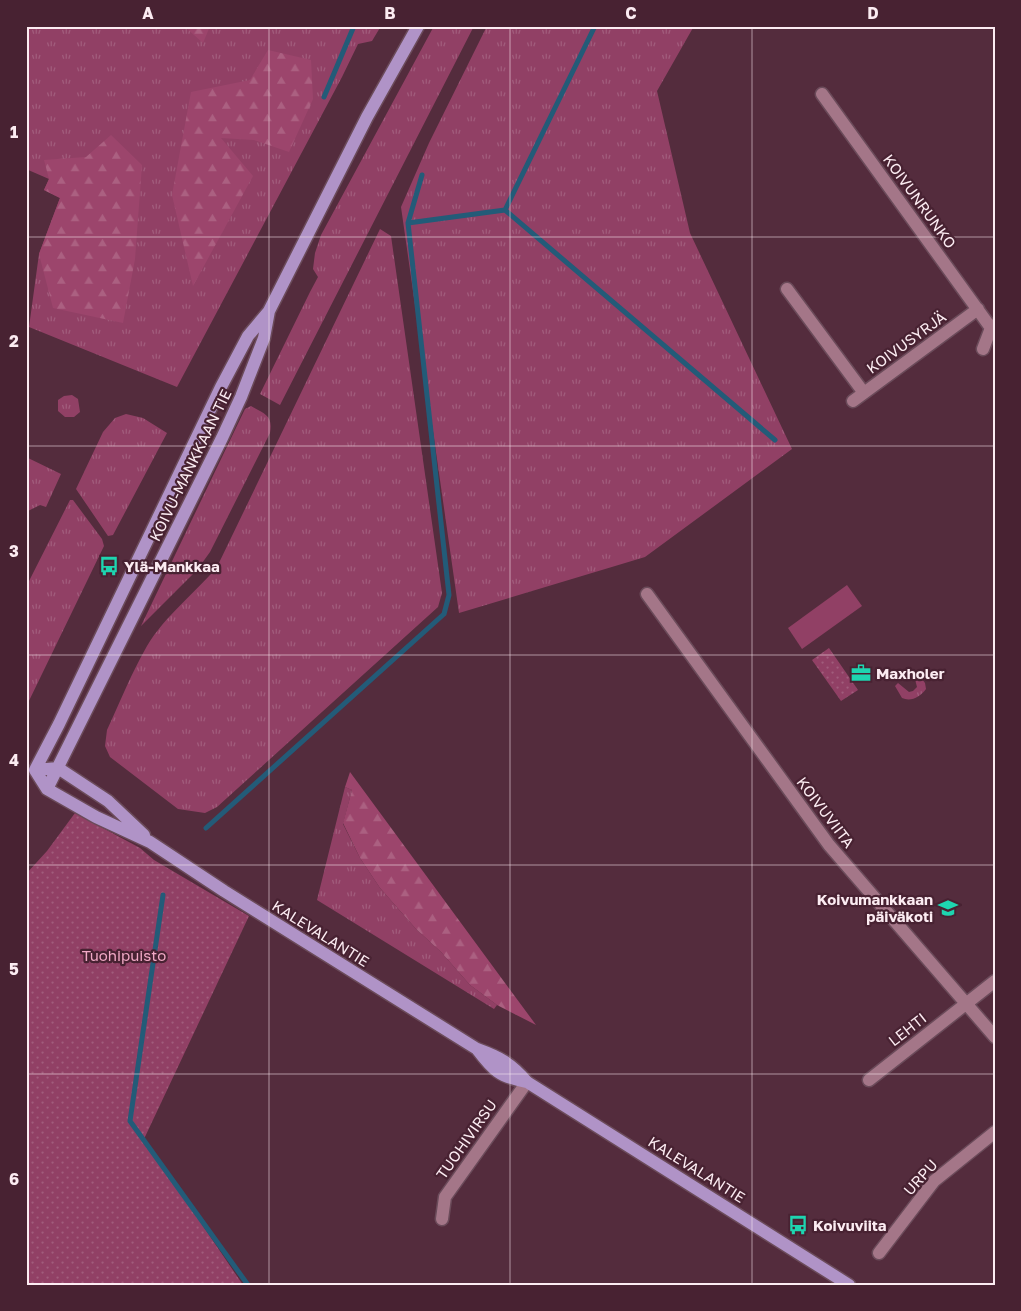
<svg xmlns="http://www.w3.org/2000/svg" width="1021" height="1311" font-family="'Golos Text',sans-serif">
<defs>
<pattern id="grass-tufts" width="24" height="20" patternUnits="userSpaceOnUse" patternTransform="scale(1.25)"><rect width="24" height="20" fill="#914065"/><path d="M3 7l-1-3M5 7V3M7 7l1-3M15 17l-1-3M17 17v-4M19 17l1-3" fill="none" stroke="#a15c7c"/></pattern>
<pattern id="forest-firs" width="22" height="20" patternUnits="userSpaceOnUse" patternTransform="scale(1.25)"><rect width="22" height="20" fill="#9c456c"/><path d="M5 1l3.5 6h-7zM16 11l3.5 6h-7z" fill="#ab6081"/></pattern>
<pattern id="park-dots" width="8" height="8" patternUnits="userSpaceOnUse" patternTransform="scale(1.25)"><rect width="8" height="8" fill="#914065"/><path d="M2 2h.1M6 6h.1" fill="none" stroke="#a15c7c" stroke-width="1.8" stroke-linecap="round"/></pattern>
</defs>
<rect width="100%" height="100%" fill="#542c3d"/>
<path fill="url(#grass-tufts)" d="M26,26H381L372,41L358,44L342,77L177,387L29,327L39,254L60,198L44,190L49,179L26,169Z
M434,26H474L280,405L260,394L310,292L318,277L313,269L315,253L321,235Z
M487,26H694L657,91L690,233L792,449L645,557L459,613L401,207L429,143Z
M380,229L391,236L442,593L438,607L217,807L205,813L178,809L110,757L105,746L107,730C120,702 132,672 147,646C165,616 194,594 217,567Z
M72,395L78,399L80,412L74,417H65L58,411V400L64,396Z
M251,406C265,414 273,415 270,433L210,552L197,570L141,626L245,409Z
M126,414L143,418L167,433L113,535L108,536L76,489L103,432L115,418Z
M26,457L61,474L46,507L40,505L26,512Z
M70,500H73L102,539L104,546L26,707V587Z
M918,674L925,683L926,689C920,697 911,702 902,698L895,686L898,683L909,692L913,691L917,687L915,679Z
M345,787L352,790L343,824L360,858L380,888L416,929L441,952L470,985L497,1005L494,1009L317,900Z"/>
<path fill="url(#forest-firs)" d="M184,26H210L203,43Z
M268,50L311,60L313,99L289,152L254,140L221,138L253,176L193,286L172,195L191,92L250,80Z
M111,135L142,165L135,259L123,323L53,308L39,254L60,198L44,190L49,179L44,160L86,157Z
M350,772L536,1025L497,1005L470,985L441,952L416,929L380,888L360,858L343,823L352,790L345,787Z"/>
<path fill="url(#park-dots)" d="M829,648L858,690L841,701L812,660Z
M75,813L140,848L154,860L249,916L144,1139L243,1285H26V874L47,851Z"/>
<path fill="#914065" d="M847,585L862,606L802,649L788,628Z"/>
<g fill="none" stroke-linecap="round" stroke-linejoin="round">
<path stroke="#235b78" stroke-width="5" d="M324,97L354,26
M505,210L595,26
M408,223L505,210L775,440
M206,828L444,614L449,595L408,223L422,175
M163,895L130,1121L248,1285"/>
<defs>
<path id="minor" d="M822,94L991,328
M787,289L864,393
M983,349L991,328L995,325
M853,401L978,309
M647,594L829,845L995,1037
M869,1080L995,981
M442,1219L445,1197L527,1082
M879,1253L934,1181L995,1132"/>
<path id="major" d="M35,770L47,789L96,817L150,842L224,891L477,1049C499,1057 511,1063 527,1082L849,1285
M35,770L59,724L221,387L248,336L269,311L367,117L418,26
M35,770L58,768L108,801L144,835
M47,789L222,438L241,397L264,338L269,311
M477,1049C493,1070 499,1077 527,1082"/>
</defs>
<use href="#minor" stroke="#6b4b5a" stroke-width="15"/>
<use href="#major" stroke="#6b4b5a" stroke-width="15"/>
<use href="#minor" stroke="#a47688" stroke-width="12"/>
<use href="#major" stroke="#b093c7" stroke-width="12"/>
</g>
<path fill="none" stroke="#fcecf2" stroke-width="1" stroke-opacity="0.55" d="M269,26V1285M510,26V1285M752,26V1285M26,237H995M26,446H995M26,655H995M26,865H995M26,1074H995"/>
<defs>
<symbol id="bus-bare" viewBox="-9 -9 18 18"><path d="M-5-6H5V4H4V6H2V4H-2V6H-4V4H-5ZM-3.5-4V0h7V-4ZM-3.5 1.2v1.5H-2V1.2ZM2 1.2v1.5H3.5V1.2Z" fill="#1ed5b0" stroke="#482232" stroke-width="2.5" paint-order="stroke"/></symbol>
<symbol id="office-bare" viewBox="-9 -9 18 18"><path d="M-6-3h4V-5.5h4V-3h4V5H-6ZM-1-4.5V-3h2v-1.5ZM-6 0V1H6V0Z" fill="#1ed5b0" stroke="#482232" stroke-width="2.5" paint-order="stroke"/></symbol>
<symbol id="school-bare" viewBox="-9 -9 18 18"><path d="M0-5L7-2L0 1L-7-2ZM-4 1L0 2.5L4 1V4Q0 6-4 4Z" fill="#1ed5b0" stroke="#482232" stroke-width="2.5" paint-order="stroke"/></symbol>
</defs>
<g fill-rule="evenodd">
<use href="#bus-bare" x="95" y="552" width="28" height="28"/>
<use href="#office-bare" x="847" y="659" width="28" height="28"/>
<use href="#school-bare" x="934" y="894" width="28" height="28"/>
<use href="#bus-bare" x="784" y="1211" width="28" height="28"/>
</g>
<g text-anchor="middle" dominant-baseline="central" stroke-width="4.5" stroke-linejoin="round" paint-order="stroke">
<g font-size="15" fill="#fcecf2" stroke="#482232">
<text transform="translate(920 201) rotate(54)">KOIVUNRUNKO</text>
<text transform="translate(906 342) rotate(-36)">KOIVUSYRJÄ</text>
<text transform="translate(190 465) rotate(-64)">KOIVU-MANKKAAN TIE</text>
<text transform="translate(826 812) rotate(53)">KOIVUVIITA</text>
<text transform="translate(321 933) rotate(32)">KALEVALANTIE</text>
<text transform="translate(907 1029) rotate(-38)">LEHTI</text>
<text transform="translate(466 1139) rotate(-55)">TUOHIVIRSU</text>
<text transform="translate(697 1169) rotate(32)">KALEVALANTIE</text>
<text transform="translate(920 1177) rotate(-48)">URPU</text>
</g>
<g font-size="15" font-weight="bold" fill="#fcecf2" stroke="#482232" text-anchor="start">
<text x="124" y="566">Ylä-Mankkaa</text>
<text x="876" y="673">Maxholer</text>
<text x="933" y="899" text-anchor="end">Koivumankkaan<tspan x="933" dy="17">päiväkoti</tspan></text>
<text x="813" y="1225">Koivuviita</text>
</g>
<g font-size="15" fill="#f2a9c6" stroke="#482232">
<text x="124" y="955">Tuohipuisto</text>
</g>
</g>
<rect width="1021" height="1311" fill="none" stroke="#482232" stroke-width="55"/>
<rect x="28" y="28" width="966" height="1256" fill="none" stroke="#fcecf2" stroke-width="2"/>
<g font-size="16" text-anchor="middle" font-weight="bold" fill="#fcecf2">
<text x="148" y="19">A</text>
<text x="390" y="19">B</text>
<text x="631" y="19">C</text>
<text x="873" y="19">D</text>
<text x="14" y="138">1</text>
<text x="14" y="347">2</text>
<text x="14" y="557">3</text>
<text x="14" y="766">4</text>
<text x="14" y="975">5</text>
<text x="14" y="1185">6</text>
</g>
</svg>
